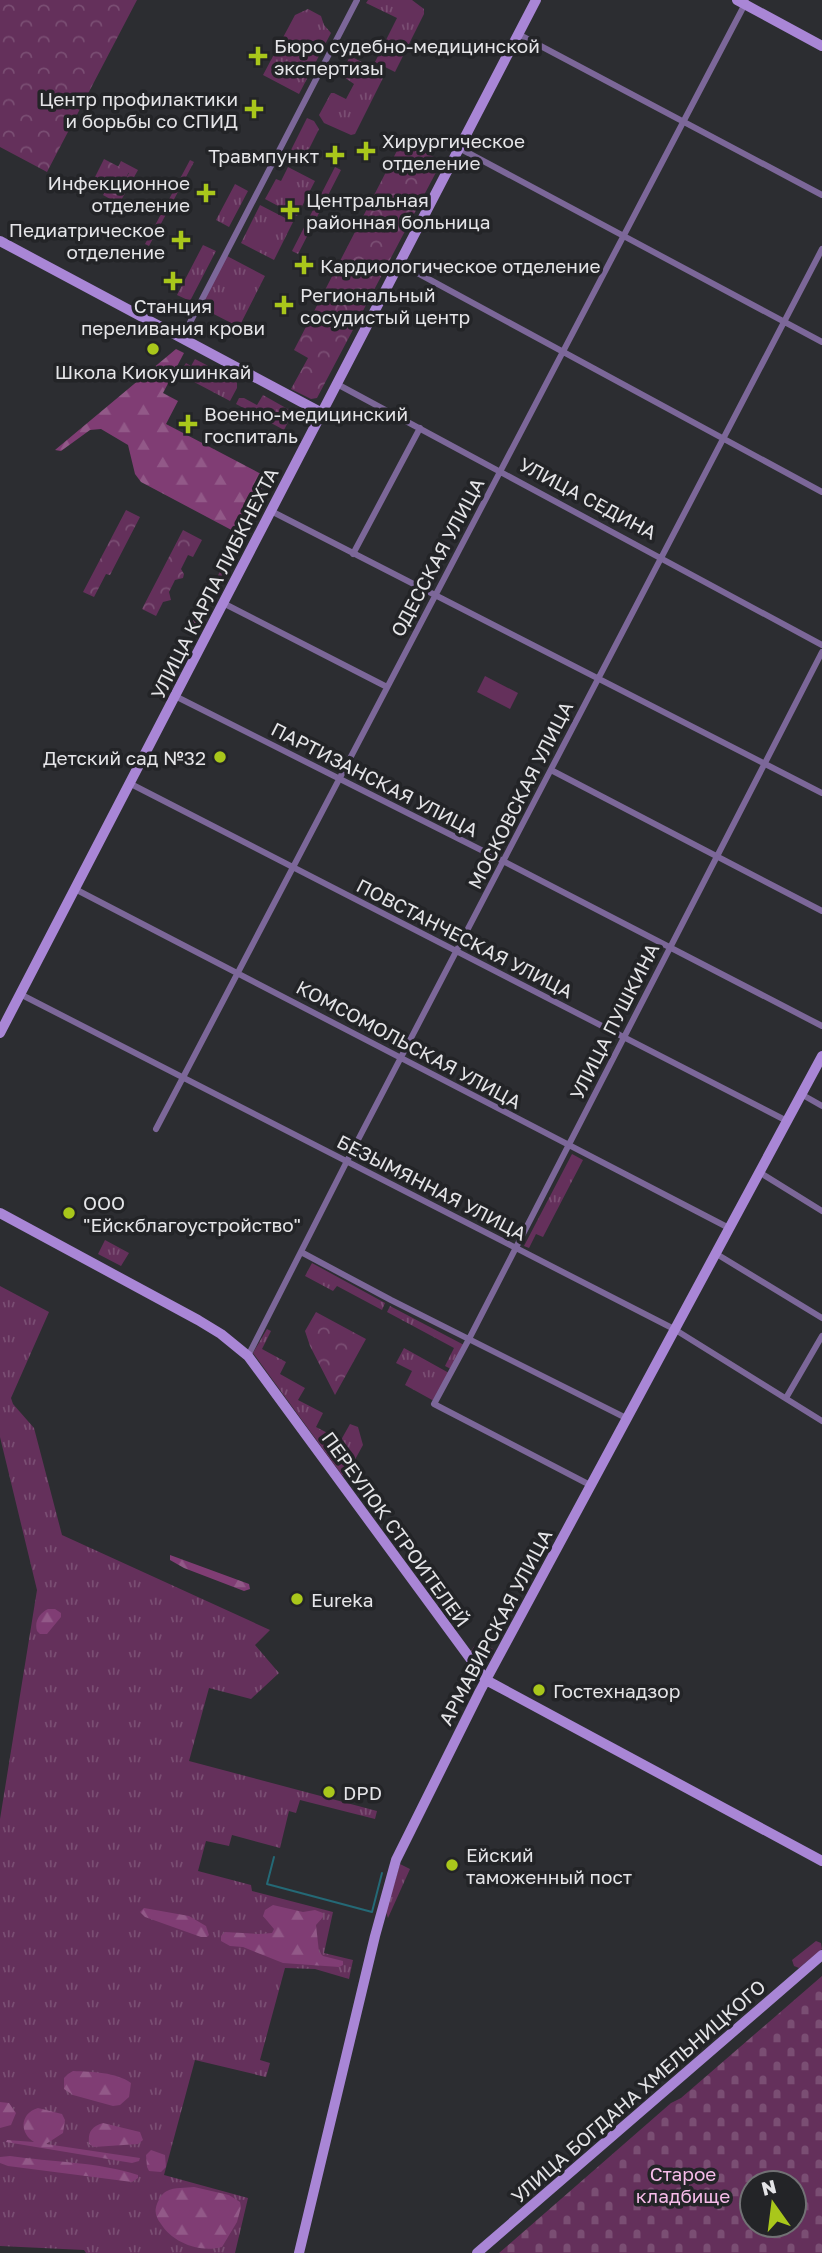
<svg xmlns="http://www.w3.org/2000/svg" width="822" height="2253" font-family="'Golos Text',sans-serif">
<defs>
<pattern id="grass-tufts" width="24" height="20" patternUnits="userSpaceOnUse" patternTransform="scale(1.75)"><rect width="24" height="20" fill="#64305b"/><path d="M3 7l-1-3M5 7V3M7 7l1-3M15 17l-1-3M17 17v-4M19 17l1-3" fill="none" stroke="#7a4e73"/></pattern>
<pattern id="forest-firs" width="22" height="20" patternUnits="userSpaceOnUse" patternTransform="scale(1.75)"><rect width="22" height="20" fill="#803d74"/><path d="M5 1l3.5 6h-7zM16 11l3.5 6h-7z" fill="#925988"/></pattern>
<pattern id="cemetery-stones" width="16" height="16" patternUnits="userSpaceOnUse" patternTransform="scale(1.75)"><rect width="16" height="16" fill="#64305b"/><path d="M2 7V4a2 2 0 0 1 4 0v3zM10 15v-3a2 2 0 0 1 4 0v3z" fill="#7a4e73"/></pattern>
<pattern id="park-crowns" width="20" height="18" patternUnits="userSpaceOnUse" patternTransform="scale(1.75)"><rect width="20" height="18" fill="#64305b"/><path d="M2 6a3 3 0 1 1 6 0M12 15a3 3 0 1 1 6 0" fill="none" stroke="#7a4e73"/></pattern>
</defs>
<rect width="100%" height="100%" fill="#2c2d31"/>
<path fill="url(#grass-tufts)" d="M368,0H412L424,9V14L395,72L375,62L397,18L366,3Z
M308,9L321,16L324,25L331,33L299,94L263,75L295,15Z
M350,56L385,74L355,134L351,135L324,123L319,115L331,93H334L346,99L354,84L341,75Z
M307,118L314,121L319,129L301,165L287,158Z
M190,160L194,162L149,246L145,244Z
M121,161L138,170L119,204L103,195L106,190L116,195L129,173L118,167Z
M288,167L315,181L297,216L265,199L276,179L281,181Z
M335,167L341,170L298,254L292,251Z
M235,184L248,191L229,227L216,220Z
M260,205L293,222L274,260L241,243Z
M203,245L216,251L190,301L177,295Z
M227,256L265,276L239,327L200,307Z
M195,359L237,381V388L230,401L179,374L186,363L191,366Z
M263,395L293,412L284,430L236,404L239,398H244L257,405Z
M227,555L232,558L195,629L190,626L203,602L206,603Z
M572,1154L583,1160L543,1237L536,1234L529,1248L524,1246Z
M105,1240L129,1253L121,1266L98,1254Z
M312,1263L385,1303L382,1310L337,1286L333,1291L305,1276Z
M0,1286L49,1312L11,1398L13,1404L34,1428L62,1535L270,1630L255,1645L279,1673L251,1699L209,1688L189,1761L377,1811L375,1819L300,1800L296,1813L289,1811L280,1848L232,1835L229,1846L206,1841L198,1871L251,1885L252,1891L333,1912L324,1953L353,1960L349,1979L315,1969L285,1968L260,2060L270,2063L266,2077L195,2060L164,2175L248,2198L235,2253H86L84,2250L0,2246V1819L37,1590L0,1437Z
M390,1306L464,1345L451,1369L445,1366L454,1348L387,1312Z
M267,1329L271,1331L262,1349L286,1362L280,1374L305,1388L298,1400L323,1413L316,1427L341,1440L350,1424L358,1427L363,1445L346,1476L342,1475L253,1353Z
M404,1348L449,1373L434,1401L405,1385L412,1371L396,1363Z
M482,1643L493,1649V1654L489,1661L480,1664L471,1651L475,1645Z
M400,1864L410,1869L388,1918L386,1912Z
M816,1941L821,1943L822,1949L799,1968L794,1966L792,1960Z"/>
<path fill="url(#forest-firs)" d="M176,349L184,353L163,393L178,401L166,424L261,474L263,486L239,534L141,482L135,474L128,445L101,429L90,430L61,451L55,450Z
M170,1555L249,1584L250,1589L244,1591L184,1568L170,1560Z
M48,1609H55L61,1613V1617L47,1634H40L37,1631C34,1621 40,1613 48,1609Z
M273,1905L303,1912L315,1910L323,1913V1917L316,1925L319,1952L323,1956L343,1961V1965L339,1967L283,1963L243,1947L230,1946L221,1941V1936L225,1932L259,1934L272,1933L274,1929L263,1916L265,1910Z
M144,1908L189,1916L206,1926L209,1935L207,1937H201L145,1917L140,1912Z
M73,2071C92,2072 116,2072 131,2083L129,2097L120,2105L113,2106L73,2095L64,2089V2078L68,2074Z
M0,2102L9,2103L16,2113L11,2125L0,2128Z
M38,2108L62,2114L65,2120L63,2133L46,2144L140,2158L139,2161L132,2163L6,2142L7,2140L34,2142C19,2133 20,2113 38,2108Z
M103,2123L140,2132L143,2140L138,2144L94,2147L89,2144C88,2132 91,2127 103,2123Z
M151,2150L165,2155L166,2167L161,2172L149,2171L147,2167L146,2155Z
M10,2156C50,2162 100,2162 138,2175V2178L132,2182L8,2166L0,2163V2157Z
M194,2187L229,2195L240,2202L241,2207L237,2222L222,2247C200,2253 173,2243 161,2224C156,2217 154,2212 157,2204C159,2199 162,2193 167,2191C174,2187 186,2188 194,2187Z"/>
<path fill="url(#cemetery-stones)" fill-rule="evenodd" d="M822,1976V2253H499L671,2103L681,2098ZM752,2183H794V2225H752Z"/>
<path fill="url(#park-crowns)" d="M0,0H137L47,172L0,147Z
M402,141L442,161L317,398L311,399L291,389L308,358L294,350Z
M104,159L129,172L116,196L92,183Z
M126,510L140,517L110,575L106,574L94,597L83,592Z
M183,530L202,540L193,557L188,555L181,569L184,574L183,578L175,580L169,592L171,600L163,602L156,616L142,609Z
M316,1312L366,1339L335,1395L310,1346L305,1331Z"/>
<path fill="#64305b" d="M485,676L518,693L510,709L477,692Z"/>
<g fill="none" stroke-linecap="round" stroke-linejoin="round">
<path stroke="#246976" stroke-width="2" d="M274,1857L267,1884L372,1912L382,1873"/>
<path stroke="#7c6799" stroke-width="6" d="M518,34L822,195
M459,148L822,342
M399,263L822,492
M182,338L357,0
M337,384L822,645
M271,511L822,793
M353,554L420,428
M223,603L387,687
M175,696L503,861L822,1026
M551,770L822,911
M129,783L787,1121
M75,889L729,1228
M20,994L674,1329L822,1421
M801,1094L822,1106
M156,1129L746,2
M759,1172L822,1211
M301,1252L391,1300L626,1418
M715,1253L822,1318
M248,1356L347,1161L822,249
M786,1398L822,1336
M590,1485L434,1404L469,1339L822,652"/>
<path stroke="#a986d6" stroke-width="10" d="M737,0L822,46
M0,241L322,413
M0,1033L536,0
M0,1213L198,1320L221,1334L248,1356L486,1680L822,1861
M299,2253L375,1936L396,1860L480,1691L822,1056
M477,2253L822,1955"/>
</g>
<g fill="#a9c71b" stroke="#232427" stroke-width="2.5">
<path d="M254.5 45.5h7v7h7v7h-7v7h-7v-7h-7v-7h7z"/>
<path d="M250.5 98.5h7v7h7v7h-7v7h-7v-7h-7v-7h7z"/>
<path d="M362.5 140.5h7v7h7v7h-7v7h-7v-7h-7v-7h7z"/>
<path d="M331.5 144.5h7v7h7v7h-7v7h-7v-7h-7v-7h7z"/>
<path d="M202.5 182.5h7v7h7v7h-7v7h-7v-7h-7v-7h7z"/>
<path d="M286.5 199.5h7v7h7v7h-7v7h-7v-7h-7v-7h7z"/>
<path d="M177.5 229.5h7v7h7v7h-7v7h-7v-7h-7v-7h7z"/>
<path d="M300.5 254.5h7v7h7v7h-7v7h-7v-7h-7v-7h7z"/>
<path d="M169.5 270.5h7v7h7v7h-7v7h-7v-7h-7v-7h7z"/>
<path d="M280.5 294.5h7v7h7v7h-7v7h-7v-7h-7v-7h7z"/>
<circle cx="153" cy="349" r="7"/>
<path d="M184.5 413.5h7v7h7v7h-7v7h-7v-7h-7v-7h7z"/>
<circle cx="220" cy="757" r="7"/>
<circle cx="69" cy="1213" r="7"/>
<circle cx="297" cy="1599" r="7"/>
<circle cx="539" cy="1690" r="7"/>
<circle cx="329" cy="1792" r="7"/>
<circle cx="452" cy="1865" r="7"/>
</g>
<g text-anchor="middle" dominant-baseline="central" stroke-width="7" stroke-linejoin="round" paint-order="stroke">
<g font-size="19" fill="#e5e5e8" stroke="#232427" text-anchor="start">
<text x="274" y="45">Бюро судебно-медицинской<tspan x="274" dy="22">экспертизы</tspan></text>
<text x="238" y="98" text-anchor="end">Центр профилактики<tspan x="238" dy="22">и борьбы со СПИД</tspan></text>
<text x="382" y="140">Хирургическое<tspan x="382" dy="22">отделение</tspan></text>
<text x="319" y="155" text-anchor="end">Травмпункт</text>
<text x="190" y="182" text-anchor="end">Инфекционное<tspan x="190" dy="22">отделение</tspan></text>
<text x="306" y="199">Центральная<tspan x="306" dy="22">районная больница</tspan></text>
<text x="165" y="229" text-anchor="end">Педиатрическое<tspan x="165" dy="22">отделение</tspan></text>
<text x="320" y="265">Кардиологическое отделение</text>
<text x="300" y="294">Региональный<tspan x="300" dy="22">сосудистый центр</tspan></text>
<text x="173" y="305" text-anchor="middle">Станция<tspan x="173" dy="22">переливания крови</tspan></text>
<text x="153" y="371" text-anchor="middle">Школа Киокушинкай</text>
<text x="204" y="413">Военно-медицинский<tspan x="204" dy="22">госпиталь</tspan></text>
<text x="206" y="757" text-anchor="end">Детский сад №32</text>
<text x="83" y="1202">ООО<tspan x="83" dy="22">"Ейскблагоустройство"</tspan></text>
<text x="311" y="1599">Eureka</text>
<text x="553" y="1690">Гостехнадзор</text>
<text x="343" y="1792">DPD</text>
<text x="466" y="1854">Ейский<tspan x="466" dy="22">таможенный пост</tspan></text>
</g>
<g font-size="19" fill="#e5e5e8" stroke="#232427">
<text transform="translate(588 498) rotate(28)">УЛИЦА СЕДИНА</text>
<text transform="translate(437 557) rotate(-62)">ОДЕССКАЯ УЛИЦА</text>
<text transform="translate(214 583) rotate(-63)">УЛИЦА КАРЛА ЛИБКНЕХТА</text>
<text transform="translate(375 779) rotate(27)">ПАРТИЗАНСКАЯ УЛИЦА</text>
<text transform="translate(520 795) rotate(-63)">МОСКОВСКАЯ УЛИЦА</text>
<text transform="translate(465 938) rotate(27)">ПОВСТАНЧЕСКАЯ УЛИЦА</text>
<text transform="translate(614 1021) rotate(-63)">УЛИЦА ПУШКИНА</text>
<text transform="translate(409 1044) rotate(28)">КОМСОМОЛЬСКАЯ УЛИЦА</text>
<text transform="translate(432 1187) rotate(27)">БЕЗЫМЯННАЯ УЛИЦА</text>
<text transform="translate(396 1529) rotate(54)">ПЕРЕУЛОК СТРОИТЕЛЕЙ</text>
<text transform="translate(495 1627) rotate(-62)">АРМАВИРСКАЯ УЛИЦА</text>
<text transform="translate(638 2091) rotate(-41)">УЛИЦА БОГДАНА ХМЕЛЬНИЦКОГО</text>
</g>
<g font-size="19" fill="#f6bce9" stroke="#232427">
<text x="683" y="2173">Старое<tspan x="683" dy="22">кладбище</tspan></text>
</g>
</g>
<g transform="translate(773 2204) rotate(346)"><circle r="33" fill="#232427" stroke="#717174" stroke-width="2"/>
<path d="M0-5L12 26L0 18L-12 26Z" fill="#a9c71b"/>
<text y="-10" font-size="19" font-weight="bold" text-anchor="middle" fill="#e5e5e8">N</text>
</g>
</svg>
